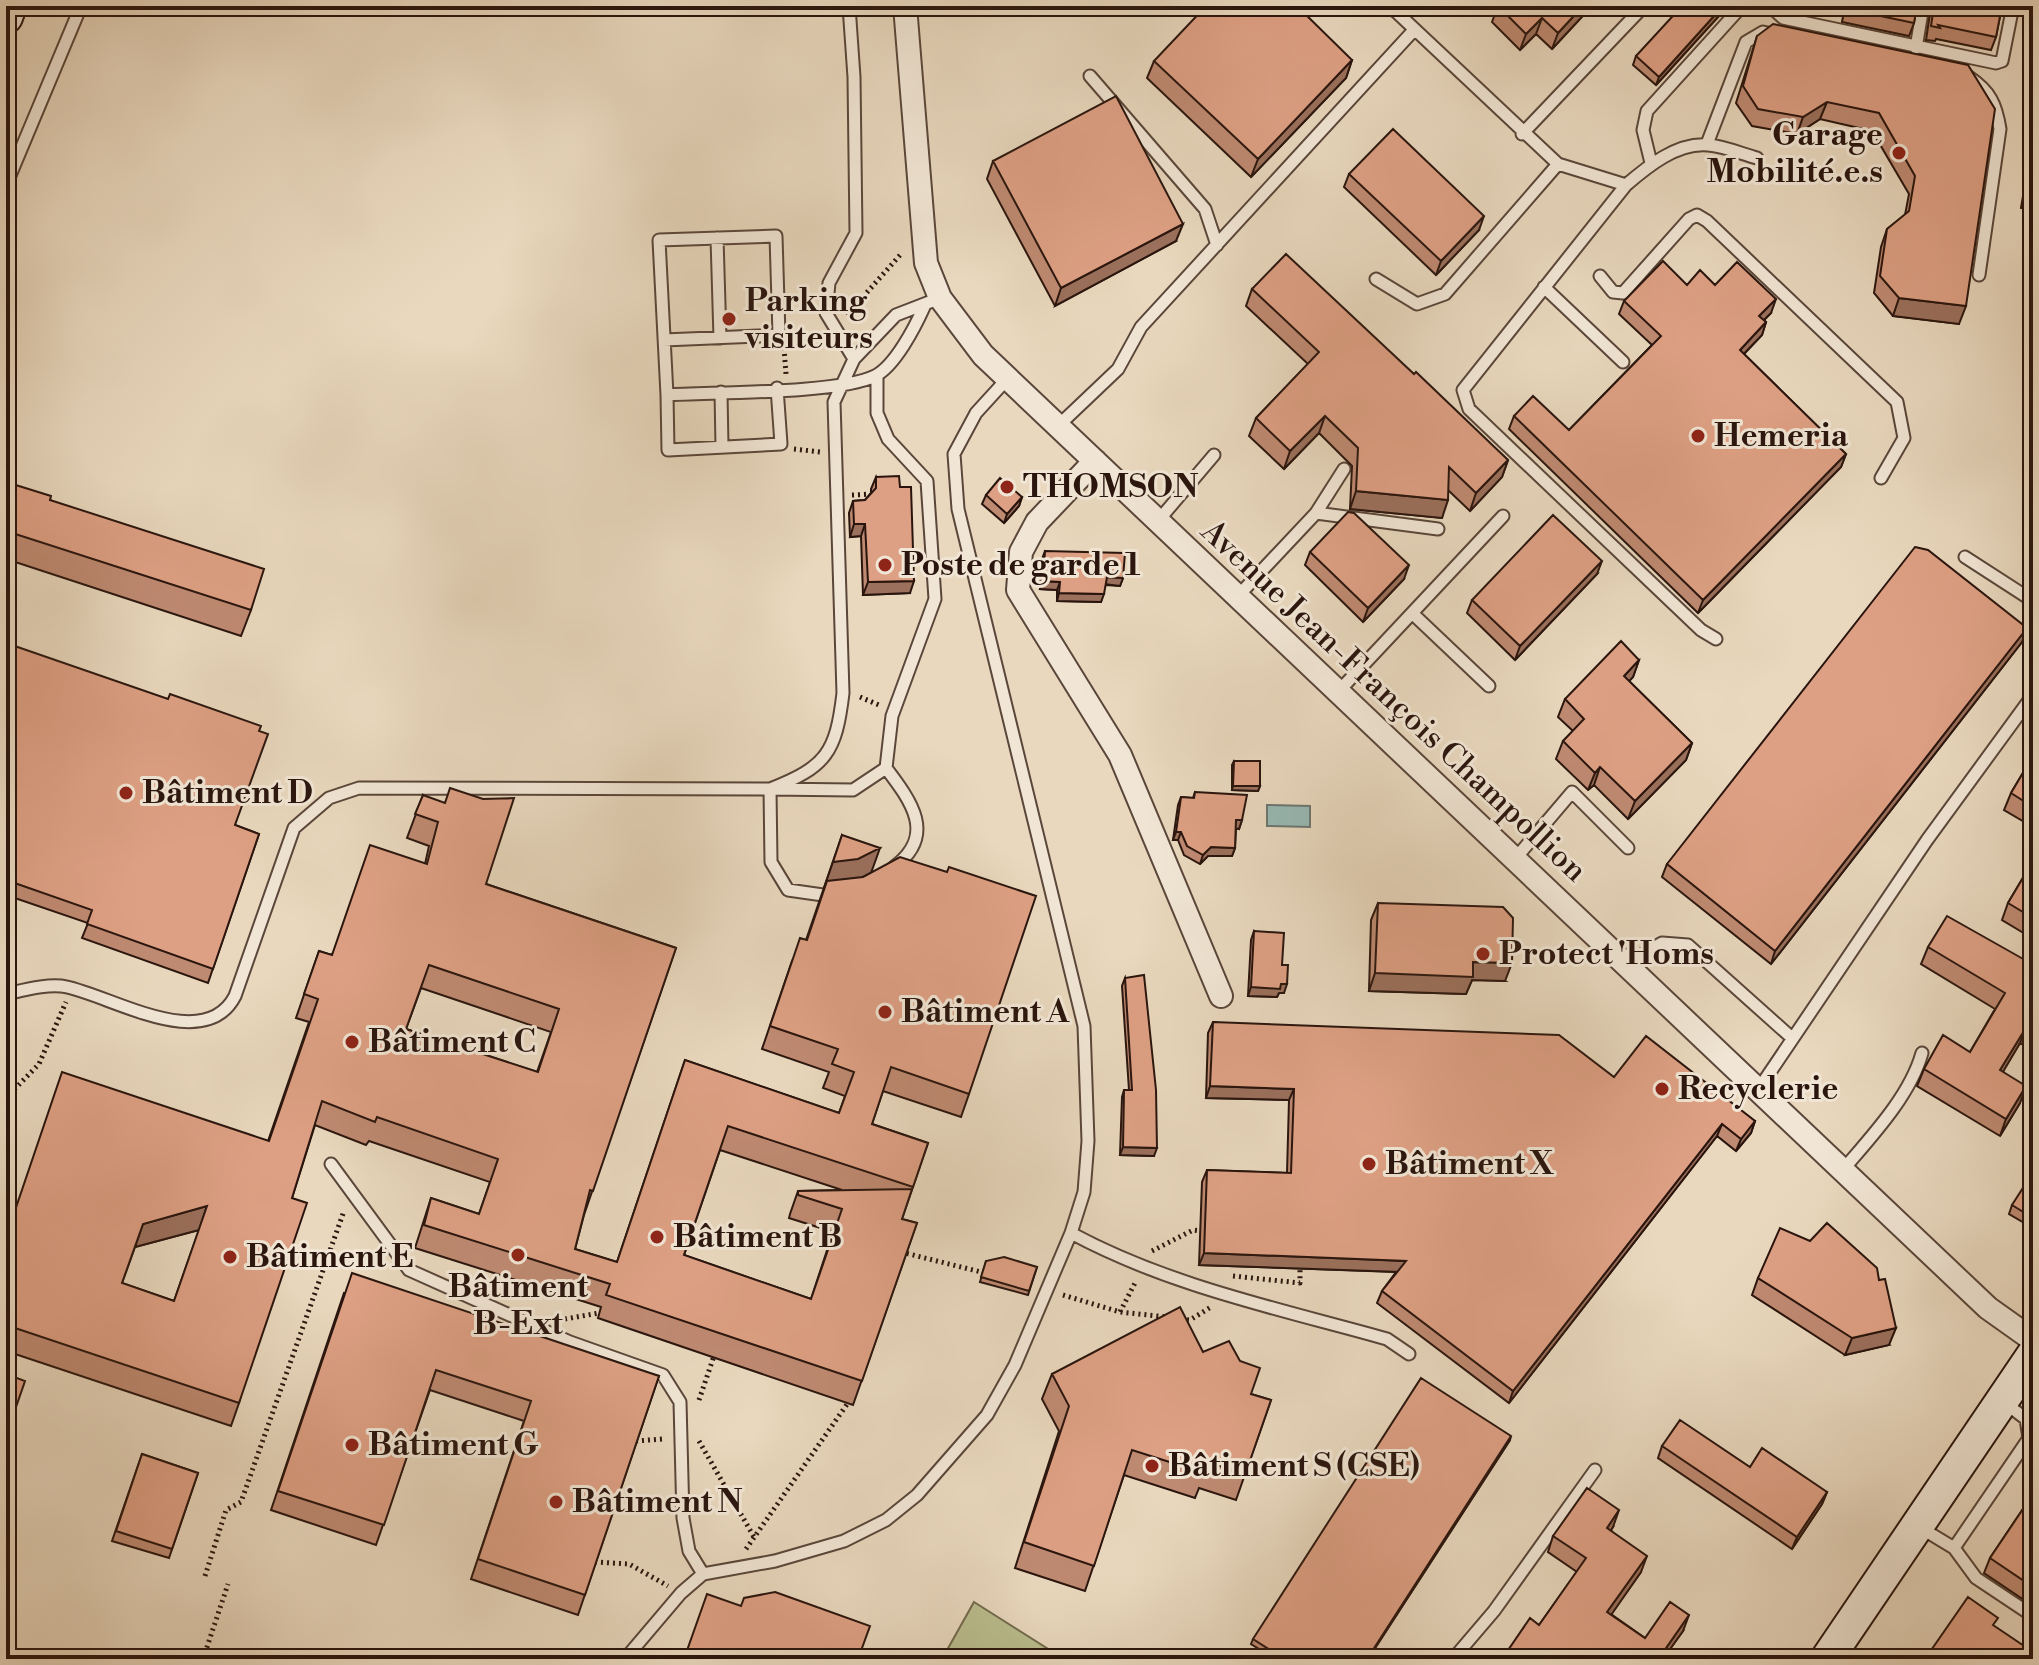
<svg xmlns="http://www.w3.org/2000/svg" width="2039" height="1665" font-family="'Libre Bodoni',serif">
<rect width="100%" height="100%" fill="#e9d8be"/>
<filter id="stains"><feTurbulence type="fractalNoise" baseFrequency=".0025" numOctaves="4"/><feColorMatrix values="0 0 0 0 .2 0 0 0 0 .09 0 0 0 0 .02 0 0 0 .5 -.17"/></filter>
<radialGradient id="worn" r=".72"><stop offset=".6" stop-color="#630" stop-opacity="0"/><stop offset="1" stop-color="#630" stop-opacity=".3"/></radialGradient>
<path fill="#babe8f" stroke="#726a4e" stroke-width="2" d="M974,1602L1064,1659H942Z"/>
<path fill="#97b9b4" stroke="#6b7772" stroke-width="2" d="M1267,805L1310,806V827L1267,826Z"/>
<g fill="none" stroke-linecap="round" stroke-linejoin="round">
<defs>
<path id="lane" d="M849,6L854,77L856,233L829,283L826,313L854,359
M1390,6L1558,164L1626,185
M1770,6L1783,18L1996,63L2002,61L2013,6
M1916,48L1923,6
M1090,76L1205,209L1217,245
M1969,77C1990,91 1996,104 2000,129L1979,275
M1522,134L1644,6
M1707,144L1746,42L1763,32L1776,35
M1651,163L1643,130L1647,111L1742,6
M6,185L81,6
M717,238L720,338
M1600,276L1613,292L1623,293L1689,219L1697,215L1707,221L1897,402L1904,438L1881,478
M1376,279L1417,304L1445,294L1558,164
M1544,287L1623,362
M664,340L779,335L776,236L659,240L667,395C713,392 838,394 875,376C895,366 915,327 924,307
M721,392L722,447
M667,395L668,450L781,444L777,388
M1058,426L1118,369L1141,327L1414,30
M1316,513L1438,529
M1158,521L1214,455
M1965,557L2033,601
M1238,596L1316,513L1344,469
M1412,613L1489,686
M1716,639L1701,630L1469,409L1463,390L1626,185C1647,167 1677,142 1708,145C1724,146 1742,154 1757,158
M1338,692L1503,516
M886,768C911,801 937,835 894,867
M1515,859L1572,792L1628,848
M837,897L788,890L771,862L770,789L853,790L886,768L892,716L935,599L927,481L888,439L877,413V375
M1625,965L1662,943L1688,945L1792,1038
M6,994C24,990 49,983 67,987C113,997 205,1054 235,996L294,828L329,798L359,788L770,789C826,767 836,753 843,693L834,402L854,359L896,315L940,298
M1758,1090L1927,840L2033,695
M331,1164L409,1270L570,1342L663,1375L680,1402L683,1518L689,1551L703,1574
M1842,1171C1871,1137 1910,1096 1922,1053
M1071,1233C1169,1286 1280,1309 1387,1339L1409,1354
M1921,1528L1954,1548L1976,1578L2033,1616
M1954,1548L2029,1438L2026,1419L2005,1403
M625,1659L681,1593L703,1574L775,1561L844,1541L886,1520L917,1495L987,1415L1015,1365L1071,1233L1084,1192L1088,1141L1084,1026L958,509L954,454L976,413L1007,379
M1453,1659L1494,1611L1595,1470"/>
<path id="street" d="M905,6L926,263L940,298L983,355L1988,1308L2033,1340
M1095,461L1037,522L1021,552L1018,590L1120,755L1221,996"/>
<path id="secondary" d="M6,17L10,6
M1827,1659L2033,1355"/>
</defs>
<use href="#lane" stroke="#5a463a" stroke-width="15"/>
<use href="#street" stroke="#5a463a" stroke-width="26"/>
<use href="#secondary" stroke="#2a150e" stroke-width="36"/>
<path stroke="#2a150e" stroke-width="5" stroke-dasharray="2 4" stroke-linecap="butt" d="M847,315L900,255
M784,348L786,374
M794,449L820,452
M852,495L874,494
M860,697L879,705
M6,1098L39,1064L66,1002
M6,1197L16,1205
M1152,1251L1193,1230L1201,1231
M901,1252L989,1274
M1233,1276L1300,1283V1268
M1063,1295L1120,1312L1167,1317
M1120,1312L1136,1281
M565,1319L605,1312
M1181,1319L1190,1320L1211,1307
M699,1400L715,1353
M636,1441L663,1439
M699,1441L754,1537
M746,1549L850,1400
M595,1562L629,1564L668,1586
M205,1576L226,1510L241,1502L344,1211
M203,1659L228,1584"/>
<use href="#lane" stroke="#f1e6d5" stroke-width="11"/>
<use href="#street" stroke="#f1e6d5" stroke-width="22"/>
<use href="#secondary" stroke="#f1e6d5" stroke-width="32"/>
</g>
<path fill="#bf8a72" stroke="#2a150e" stroke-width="2" fill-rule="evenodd" d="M1498,6H1592L1552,49L1536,34L1520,50L1492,22Z
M1728,6L1656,85L1633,65L1636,56Z
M1845,6H1917L1914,23L1909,36L1842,22Z
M1931,6H2002L1996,37L1991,50L1936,39L1935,41L1926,40Z
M1757,36L1968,65L1959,324L1893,316L1874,293L1881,247L1887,229L1905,215L1909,194L1872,131L1820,119L1797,134L1752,126L1736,103Z
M1352,60L1346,78L1251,177L1147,78L1154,61Z
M2033,137V210L2021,208Z
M993,161L1176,241L1055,306L987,179Z
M1349,174L1479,230L1436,275L1344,187Z
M1687,285H1715L1771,313L1764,320L1766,322L1762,335L1744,354L1846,454L1841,467L1698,613L1509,429L1514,416L1569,430L1652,345L1619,314L1624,301Z
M1252,289L1414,374L1508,460L1502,477L1470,511L1448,490L1442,518L1350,509L1352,466L1319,433L1284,469L1249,436L1256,418L1308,364L1246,306Z
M876,477L910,593L863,595L861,536L850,537L849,513L853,501L865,500L871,493V489Z
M6,482L50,500L251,610L241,636L6,559Z
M986,495L1022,497L1019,506L1004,523L982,504Z
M1045,551L1123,578L1120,586L1105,585L1101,602L1057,601V590L1040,589L1042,559Z
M1310,552L1404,579L1363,622L1305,565Z
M1597,574L1515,660L1467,613L1472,600Z
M2027,628L2022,642L1771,964L1662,877L1667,864Z
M6,643L235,825L259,834L208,983L82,938L88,923L6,895Z
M1639,660L1633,677L1629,681L1692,743L1686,760L1628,819L1594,785L1588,790L1556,759L1563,741L1573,731L1558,717L1565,699Z
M2033,756V827L2004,810L2011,793Z
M1234,761L1260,786L1258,791L1232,790V765Z
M1195,792L1242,820L1239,829L1236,828L1235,848L1232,856H1208L1200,864L1184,855L1178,840H1173L1178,805L1181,797L1193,798Z
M423,795L486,884L676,948L584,1215L575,1249L617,1262L685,1060L839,1113L845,1096L823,1088L829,1072L762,1049L792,961L806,940L842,835L871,872L969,1094L961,1117L883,1091L872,1124L928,1143L902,1219L917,1223L853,1405L598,1318L601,1307L415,1248L431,1198L479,1214L490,1182L369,1141L366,1145L315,1125L292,1198L239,1403L231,1426L6,1351V1235L268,1141L309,1022L296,1018L319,951L331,955L425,864L429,846L407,838ZM421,988L551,1032L537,1072L406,1029ZM720,1150L842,1190L798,1191L790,1214L789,1218L833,1232L811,1299L684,1255ZM199,1230L174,1301L122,1283L135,1247Z
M2033,861V937L2032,938L2002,920L2008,903Z
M1378,903L1505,981L1472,980L1466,994L1369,991L1371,920Z
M1254,931L1282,965L1284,993H1279L1277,997L1248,996L1251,940Z
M2033,946V1051L2020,1043L2003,1071L2020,1103L2000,1136L1917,1086L1924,1069L1970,1052L1995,1009L1921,964L1928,947L2025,960Z
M1125,978L1154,1156L1120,1155L1122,1097L1124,1090H1129L1122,986Z
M1213,1022L1614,1077L1755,1121L1751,1133L1736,1151L1717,1136L1509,1403L1377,1303L1382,1291L1396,1272L1199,1265L1202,1182L1207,1170L1287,1173L1289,1100L1206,1098L1208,1033Z
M2033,1187V1228L2009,1214L2012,1205Z
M986,1261L1037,1267L1028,1295L980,1282Z
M1758,1278L1889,1345L1845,1355L1752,1295Z
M344,1293L659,1376L578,1615L471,1579L524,1421L430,1390L376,1545L271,1510Z
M1203,1352L1251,1394L1271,1400L1236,1500L1199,1488L1195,1498L1124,1475L1085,1591L1015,1568L1059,1431L1042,1399L1052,1374Z
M1510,1440L1368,1659H1275L1251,1644L1253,1639Z
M1662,1446L1827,1492L1822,1504L1792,1549L1658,1458Z
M142,1454L198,1473L169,1558L112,1541Z
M2033,1494V1606L1984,1573L1990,1558Z
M1613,1527L1611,1530L1641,1572L1611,1614L1645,1638L1683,1631L1667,1653L1539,1625L1577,1572L1548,1552L1553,1536Z"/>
<path fill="#9b705c" stroke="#2a150e" stroke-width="2" d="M1583,6H1592L1552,49L1558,33Z
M1723,6H1728L1656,85L1659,77Z
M1542,18L1536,34L1520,50L1526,34Z
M1352,60L1346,78L1251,177L1258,159Z
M1827,102L1820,119L1797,134L1803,117Z
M1484,216L1479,230L1436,275L1441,261Z
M1183,224L1176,241L1055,306L1061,288Z
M1899,298L1966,306L1959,324L1893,316Z
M1776,299L1771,313L1755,329L1759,316Z
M1766,322L1762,335L1735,363L1740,350Z
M1325,416L1319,433L1284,469L1290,451Z
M1846,454L1841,467L1698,613L1703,600Z
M1508,460L1502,477L1470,511L1476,493Z
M1356,491L1448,500L1442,518L1350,509Z
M1022,497L1019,506L1004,523L1007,514Z
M854,524H865L861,536L850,537Z
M1602,561L1597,574L1515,660L1520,646Z
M1409,565L1404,579L1363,622L1368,608Z
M1107,577L1123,578L1120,586L1104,584Z
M914,581L910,593L863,595L868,582Z
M1043,581L1060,582L1057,590L1040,589Z
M1059,593L1104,594L1101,602L1057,601Z
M2027,628L2022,642L1771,964L1775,951Z
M1639,660L1633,677L1618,693L1624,676Z
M1692,743L1686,760L1628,819L1635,801Z
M1600,767L1594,785L1588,790L1595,773Z
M1233,786H1260L1258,791L1232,790Z
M1236,820H1242L1239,829L1233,828Z
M1176,832H1181L1178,840H1173Z
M1211,847L1235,848L1232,856H1208L1200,864L1203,855Z
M880,848L871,873L849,884L824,888L833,862Z
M1473,962L1512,963L1505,981L1472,980L1466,994L1369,991L1375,973Z
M1281,984H1287L1284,993H1279L1277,997L1248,996L1251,987Z
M2027,1026L2020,1043L1994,1087L2000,1070Z
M1210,1086L1294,1089L1289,1100L1206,1098Z
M2026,1086L2020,1103L2000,1136L2006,1119Z
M1755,1121L1751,1133L1736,1151L1741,1139Z
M1722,1124L1717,1136L1509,1403L1513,1391Z
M1123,1147L1157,1148L1154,1156L1120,1155Z
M207,1206L199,1230L135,1247L143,1224Z
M1204,1253L1406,1261L1401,1272L1199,1265Z
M1896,1328L1889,1345L1845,1355L1852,1338Z
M1511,1436L1510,1440L1368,1659H1367Z
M1827,1492L1822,1504L1792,1549L1797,1537Z
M1619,1510L1613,1527L1601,1544L1607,1528Z
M1647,1556L1641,1572L1602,1628L1607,1612Z
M1689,1615L1683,1631L1663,1659L1664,1651Z"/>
<path fill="#dea084" stroke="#2a150e" stroke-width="2" fill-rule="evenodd" d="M1206,6H1297L1352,60L1258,159L1154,61Z
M1498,6H1583L1558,33L1542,18L1526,34Z
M1682,6H1723L1659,77L1636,56Z
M1847,6H1917L1914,23L1847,9Z
M1934,6H2002L1996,37L1938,25L1940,28L1931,26Z
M1773,24L1968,65L1995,109L1966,306L1899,298L1880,276L1887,229L1909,211L1915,176L1879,113L1827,102L1803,117L1758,109L1743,86L1757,36Z
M1116,96L1183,224L1061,288L993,161Z
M1393,129L1484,216L1441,261L1349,174Z
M2033,151V196L2026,195Z
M1286,254L1414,374L1416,372L1508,460L1476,493L1449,467L1448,500L1356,491L1358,448L1325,416L1290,451L1256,418L1319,352L1252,289Z
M1663,261L1687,285L1700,270L1715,285L1737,262L1776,299L1759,316L1766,322L1740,350L1846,454L1703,600L1514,416L1533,396L1569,430L1661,336L1624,301Z
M899,476L900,487H911L914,581L868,582L865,524H854L853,501L865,500L876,488V477Z
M1000,478L1022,497L1007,514L986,495Z
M6,482L51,496L50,500L264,569L251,610L6,531Z
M1348,512L1354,513L1409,565L1368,608L1310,552Z
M1553,515L1602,561L1520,646L1472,600Z
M1915,547L1928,550L2027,628L1775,951L1667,864Z
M1045,551L1125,553L1123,578L1107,577L1104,594L1059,593L1060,582L1043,581Z
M1621,641L1639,660L1624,676L1692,743L1635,801L1600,767L1595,773L1563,741L1584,719L1565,699Z
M6,643L168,699L170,694L261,726L259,731L268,734L235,825L259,834L213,969L87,924L92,910L6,880Z
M2033,756V807L2011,793Z
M1234,761H1260V786H1233Z
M450,788L483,799L514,798L486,884L676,948L593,1191L590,1190L575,1249L617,1262L685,1060L839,1113L854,1072L832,1064L838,1049L770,1026L800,938L807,940L827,881L863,877L900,857L947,872L949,867L1036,896L969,1094L891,1067L872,1124L928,1143L913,1187L728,1126L684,1255L811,1299L842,1209L798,1195V1191L912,1189L902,1219L917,1223L862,1381L606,1295L610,1284L424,1225L431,1198L479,1214L498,1159L377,1117L375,1122L322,1101L292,1198L307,1203L239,1403L6,1325V1237L62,1072L269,1141L318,999L304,994L319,951L332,955L370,845L427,864L438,822L415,814L423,795L445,803ZM429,965L559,1009L538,1072L406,1029ZM207,1206L174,1301L122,1283L143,1224Z
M1195,792L1247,795L1242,820H1236L1235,848L1211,847L1203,855L1187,846L1181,832H1176L1181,797L1194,798Z
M842,835L880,848L858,859L833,862Z
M2033,861V918L2008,903Z
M1378,903L1503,907L1513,918L1512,963L1473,962V977L1375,973Z
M1947,916L2025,960L2033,946V1029L2027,1026L2000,1070L2026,1086L2006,1119L1924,1069L1943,1035L1970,1052L2005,993L1928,947Z
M1254,931L1284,933L1282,965H1288L1287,984H1281L1280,989L1251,987Z
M1144,975L1156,1090L1157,1148L1123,1147L1124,1090H1132L1125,978Z
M1213,1022L1559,1035L1614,1077L1646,1036L1755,1121L1741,1139L1722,1124L1513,1391L1382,1291L1406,1261L1204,1253L1207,1170L1291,1173L1294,1089L1210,1086Z
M2026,1183L2033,1187V1218L2012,1205Z
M1827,1223L1877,1268L1879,1280L1885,1279L1896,1328L1852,1338L1758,1278L1780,1228L1810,1241Z
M1004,1257L1037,1267L1029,1291L981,1277L986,1261Z
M352,1273L659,1376L585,1595L478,1559L531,1401L436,1370L384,1525L278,1491Z
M1180,1307L1203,1352L1229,1341L1240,1361L1260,1368L1251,1394L1271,1400L1245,1475L1208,1462L1204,1473L1132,1450L1094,1566L1024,1542L1069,1406L1052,1374Z
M6,1374L25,1381L6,1436Z
M1421,1378L1511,1436L1367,1659H1284L1253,1639Z
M1680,1420L1750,1467L1762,1448L1827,1492L1797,1537L1662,1446Z
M142,1454L198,1473L172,1549L116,1531Z
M1587,1488L1619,1510L1607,1528L1647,1556L1607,1612L1645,1638L1670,1602L1689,1615L1664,1651L1675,1659H1502L1530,1618L1539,1625L1586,1558L1553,1536Z
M2033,1494V1587L1990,1558Z
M775,1592L870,1626L858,1659H684L707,1594L741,1606L744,1598Z
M1968,1597L1998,1618L1993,1625L2033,1652V1659H1925Z
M1470,1649L1485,1659H1463Z"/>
<g fill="#8f2418" stroke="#f1e6d5" stroke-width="3">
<circle cx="1899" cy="153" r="8"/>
<circle cx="729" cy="319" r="8"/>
<circle cx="1698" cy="436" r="8"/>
<circle cx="1007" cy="487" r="8"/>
<circle cx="885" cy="565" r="8"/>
<circle cx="126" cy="793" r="8"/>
<circle cx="1483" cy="954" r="8"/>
<circle cx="885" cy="1012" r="8"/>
<circle cx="352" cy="1042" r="8"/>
<circle cx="1662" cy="1089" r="8"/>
<circle cx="1369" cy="1164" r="8"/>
<circle cx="657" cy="1237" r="8"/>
<circle cx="518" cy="1255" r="8"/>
<circle cx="230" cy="1257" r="8"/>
<circle cx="352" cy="1445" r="8"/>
<circle cx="1152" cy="1466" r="8"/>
<circle cx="556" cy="1502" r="8"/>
</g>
<g text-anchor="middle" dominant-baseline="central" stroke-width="6" stroke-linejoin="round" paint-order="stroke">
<g font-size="32" font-weight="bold" fill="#2a150e" stroke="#f1e6d5" text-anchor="start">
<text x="1883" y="135" text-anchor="end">Garage<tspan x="1883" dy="37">Mobilité.e.s</tspan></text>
<text x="745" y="301">Parking<tspan x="745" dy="37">visiteurs</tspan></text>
<text x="1714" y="436">Hemeria</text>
<text x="1023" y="487">THOMSON</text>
<text x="901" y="565">Poste de garde 1</text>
<text x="142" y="793">Bâtiment D</text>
<text x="1499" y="954">Protect 'Homs</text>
<text x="901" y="1012">Bâtiment A</text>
<text x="368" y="1042">Bâtiment C</text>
<text x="1678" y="1089">Recyclerie</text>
<text x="1385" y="1164">Bâtiment X</text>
<text x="673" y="1237">Bâtiment B</text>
<text x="246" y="1257">Bâtiment E</text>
<text x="518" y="1287" text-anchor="middle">Bâtiment<tspan x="518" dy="37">B-Ext</tspan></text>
<text x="368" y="1445">Bâtiment G</text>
<text x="1168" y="1466">Bâtiment S (CSE)</text>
<text x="572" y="1502">Bâtiment N</text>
</g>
<g font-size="32" fill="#2a150e" stroke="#f1e6d5">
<text transform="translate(1394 701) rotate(43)">Avenue Jean-François Champollion</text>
</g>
</g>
<rect width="2039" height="1665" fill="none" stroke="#e9d8be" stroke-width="32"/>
<rect x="8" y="8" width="2023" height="1649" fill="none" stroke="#2a150e" stroke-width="4"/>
<rect x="16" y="16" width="2007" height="1633" fill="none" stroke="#2a150e" stroke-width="2"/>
<rect width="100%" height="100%" filter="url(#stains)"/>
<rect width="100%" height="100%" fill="url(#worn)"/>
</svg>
